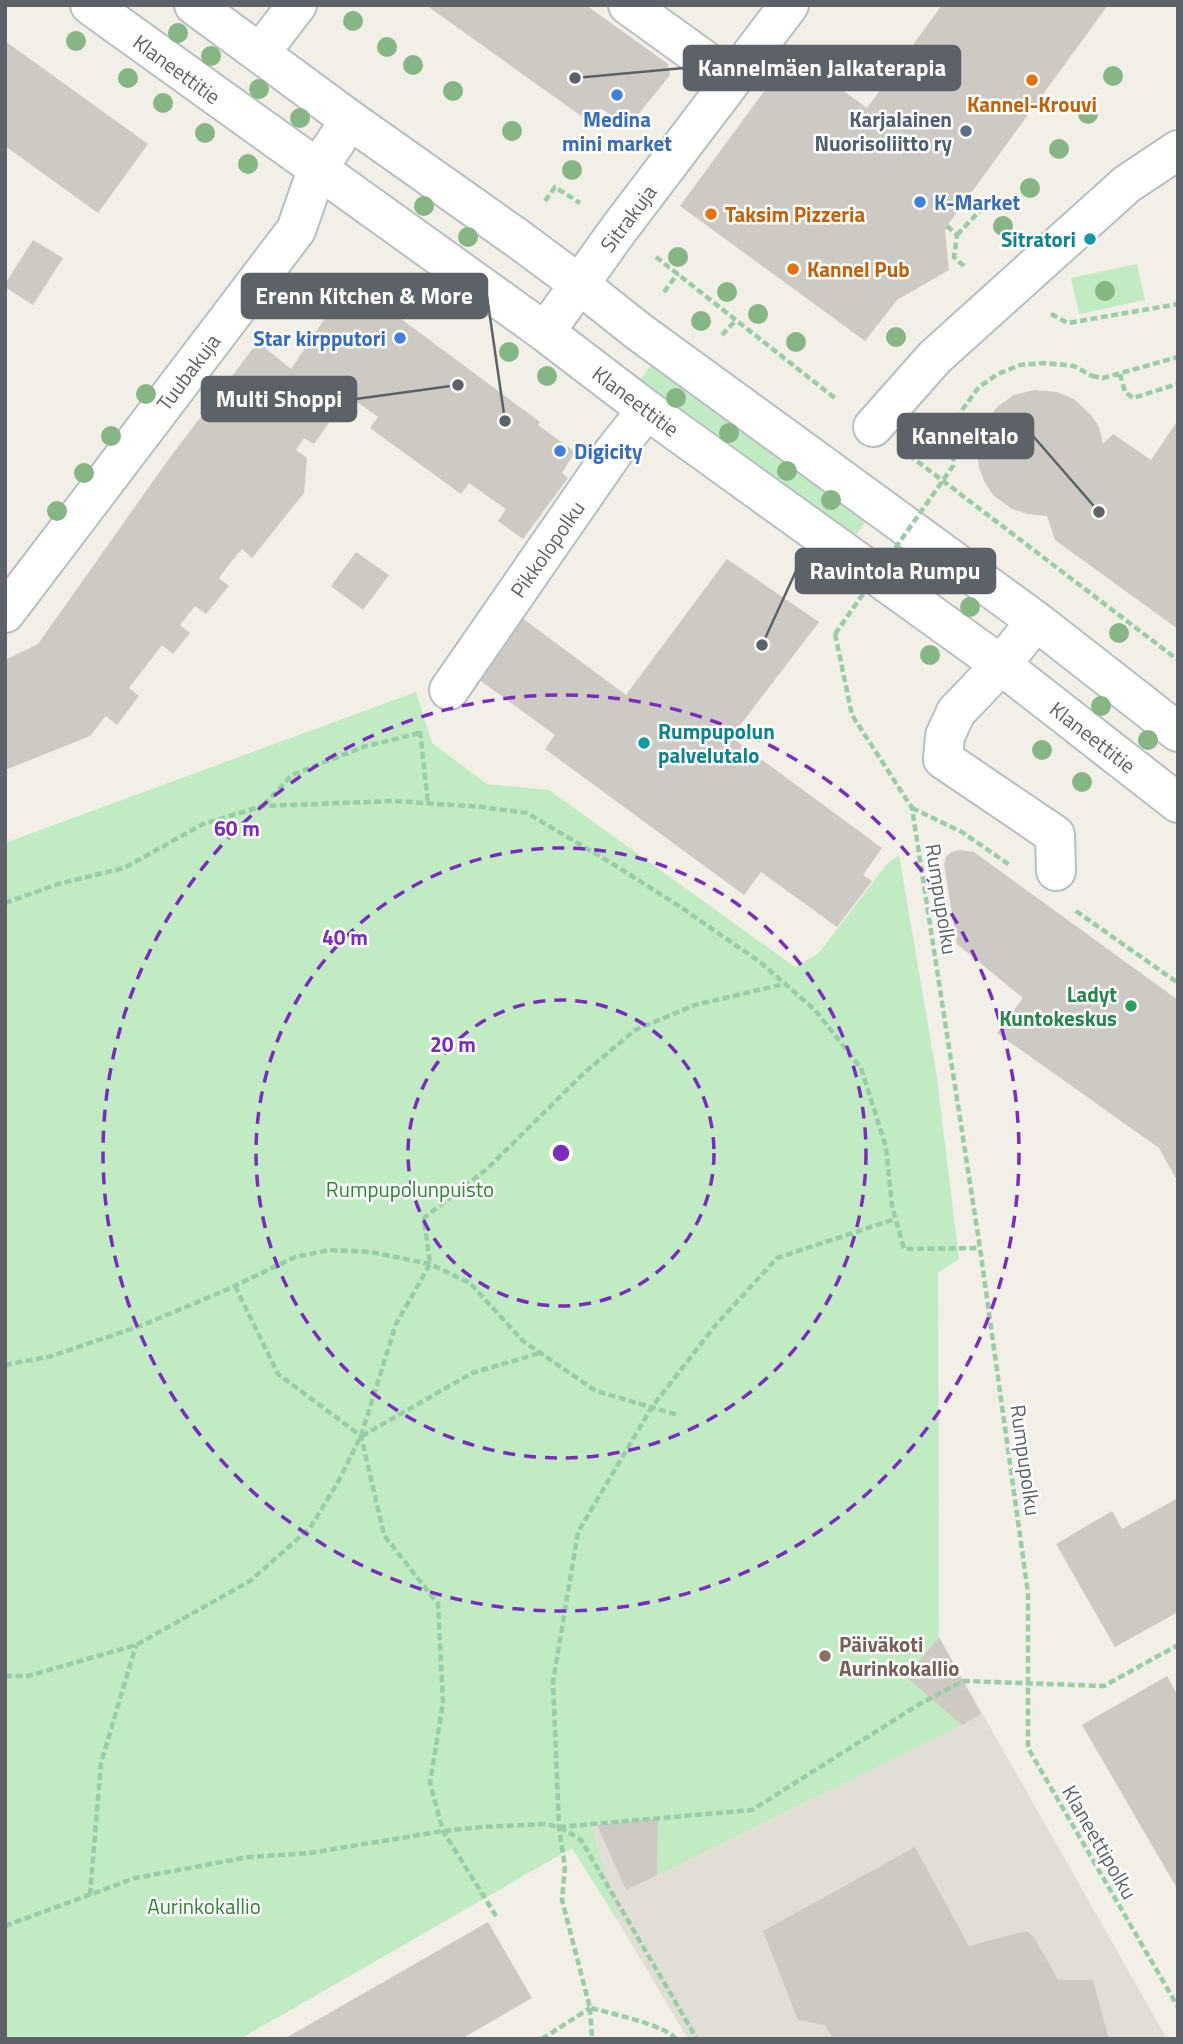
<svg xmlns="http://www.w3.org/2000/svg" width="1183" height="2044" font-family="'Titillium Web',sans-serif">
<rect width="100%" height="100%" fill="#f1efe6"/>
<path fill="#e1ded5" d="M938,1273L939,1637L1167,2039H688L619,1923L591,1824Z"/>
<path fill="#c1ebc2" d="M1137,264L1145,300L1079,314L1071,278Z
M653,362L869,517L854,537L639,382Z
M416,692L432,743L487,784L549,790L795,967L818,954L887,864L899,855L937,1078L959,1259L938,1273L939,1637L906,1677L962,1725L657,1875L658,1818L591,1824L619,1923L572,1848L240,2039H5V843Z"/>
<path fill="#cccac3" d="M426,5H586L668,64L670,75L628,127L602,109L591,123Z
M942,5H1108L947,226L945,231L949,270L897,300L865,341L680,206L792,53L867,108Z
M5,41L148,144L98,213L5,146Z
M33,240L63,258L33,305L5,287V284Z
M350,281L540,422L538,425L575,452L562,473L568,478L523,539L498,521L506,509L469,483L461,494L370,428L378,417L337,388L324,406L335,414L314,444L304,438L296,450L307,458L304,493L252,558L242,549L230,563L219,578L229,586L206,614L195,606L180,625L190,633L173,654L162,645L129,688L139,696L117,725L106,716L90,736L5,770V660L38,644L168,460L258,342L291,369Z
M1034,390L1057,392L1074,399L1091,415L1099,427L1103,444L1113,434L1151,460L1178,420V629L1055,540L1047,516L1028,514L1012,509L993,495L984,481L979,467L977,450L982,428L987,420L997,407L1014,395Z
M356,552L389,575L363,610L331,586Z
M727,559L819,622L731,737L882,848L863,875L872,881L837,927L761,872L744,895L545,749L555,735L474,676L518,615L626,695Z
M959,850L974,852L1178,1000V1182L1159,1148L997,1033L1023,998L957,944L944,864L946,857L951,852Z
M1178,1498V1612L1115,1647L1056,1544L1112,1511L1122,1529Z
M939,1637L981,1714L962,1725L906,1677Z
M1167,1676L1178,1696V1890L1082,1725Z
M658,1818L657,1875L626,1890L597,1825Z
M915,1847L969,1946L1026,1931L1034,1937L1058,1980H1093L1109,2039H833L825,2025L798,2020L763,1931Z
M488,1922L532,1998L461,2039H284Z"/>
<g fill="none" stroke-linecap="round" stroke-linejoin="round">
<defs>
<path id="minor" d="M90,5L545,332L647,410L1001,665L1178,803
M194,5L350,120L517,238L579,284L638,331L1036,621L1178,732
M628,5L732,80
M260,53L297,5
M545,332L619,229L789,5
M873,427L935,357L1127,184L1178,150
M5,613L296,230L317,170L350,120
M1036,621L1001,665L956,712L945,736L943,759L1055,835L1056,871
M449,690L615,450L647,410"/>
</defs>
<use href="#minor" stroke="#babec3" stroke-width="42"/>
<path stroke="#98cda8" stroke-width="4.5" stroke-dasharray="7 3.5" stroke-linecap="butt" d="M545,201L555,187L580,203
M947,226L957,235L954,257L966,268
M957,235L992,198
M656,257L836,399
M664,292L678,273
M1051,314L1068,323L1178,304
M722,335L736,320
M1120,374L1125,392L1133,398L1178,384
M1092,376L1103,378L1178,357
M909,455L1178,660
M835,634L852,715L912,808L980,1248L1028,1593V1748L1178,2007
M420,731L428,803
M264,805L292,775L363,747L419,733
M912,808L962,832L1011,866
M5,903L58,884L124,868L203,824L263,806L394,801L482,807L527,813L613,864L679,906L760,962L815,1010L861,1068L886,1147L892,1206L904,1249L980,1248
M1076,911L1178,983
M235,1286L278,1374L361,1436L384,1535L438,1604L443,1702L430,1783L443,1831L496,1916
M5,1365L52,1356L143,1325L226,1290L295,1257L329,1250L371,1252L430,1264L470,1283L523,1341L596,1391L678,1415
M362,1436L472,1373L540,1353
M5,1676H28L136,1645L250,1581L310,1528L338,1482L361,1436L396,1324L430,1264L424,1218L487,1169L585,1072L635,1030L695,1005L784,984
M560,1827L581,1840L697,2039
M90,1895L101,1763L136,1645
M5,1926L135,1878L249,1857L310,1853L443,1831L481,1827L545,1824L559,1827L752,1810L918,1705L963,1681L1104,1686L1178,1645
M590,2008L592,2039
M542,2039L590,2008
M676,2039C668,2026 607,2012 590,2008L562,1900L565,1867L559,1827L553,1682L578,1532L652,1407L714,1327L777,1258L895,1219"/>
<use href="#minor" stroke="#fff" stroke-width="38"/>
<path stroke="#98cda8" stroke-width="4.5" stroke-dasharray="7 3.5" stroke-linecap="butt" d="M835,634L953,466L956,426L962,410L979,387L998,374L1020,365L1044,363L1074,366L1092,376"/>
</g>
<g fill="#85b684">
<circle cx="353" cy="21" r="10"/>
<circle cx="178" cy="33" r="10"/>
<circle cx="76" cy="41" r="10"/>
<circle cx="387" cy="47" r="10"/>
<circle cx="211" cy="56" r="10"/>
<circle cx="413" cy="65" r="10"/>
<circle cx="1113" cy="76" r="10"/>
<circle cx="128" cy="78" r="10"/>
<circle cx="259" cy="89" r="10"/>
<circle cx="453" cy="91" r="10"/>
<circle cx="163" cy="103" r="10"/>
<circle cx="1088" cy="114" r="10"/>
<circle cx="300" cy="118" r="10"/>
<circle cx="512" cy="131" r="10"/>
<circle cx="205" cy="133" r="10"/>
<circle cx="1059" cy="149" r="10"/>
<circle cx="248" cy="164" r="10"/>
<circle cx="572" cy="170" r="10"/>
<circle cx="1030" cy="188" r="10"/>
<circle cx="424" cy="206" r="10"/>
<circle cx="1003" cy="226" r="10"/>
<circle cx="468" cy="237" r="10"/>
<circle cx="678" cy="257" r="10"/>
<circle cx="1105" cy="291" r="10"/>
<circle cx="727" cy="292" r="10"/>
<circle cx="758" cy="314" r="10"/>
<circle cx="701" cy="321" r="10"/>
<circle cx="896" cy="337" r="10"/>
<circle cx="796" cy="342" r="10"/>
<circle cx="509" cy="352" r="10"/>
<circle cx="547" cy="376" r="10"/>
<circle cx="146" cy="394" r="10"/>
<circle cx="676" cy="398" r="10"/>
<circle cx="729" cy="433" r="10"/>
<circle cx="111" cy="436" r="10"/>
<circle cx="787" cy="471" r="10"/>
<circle cx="84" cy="473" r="10"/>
<circle cx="831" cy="500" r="10"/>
<circle cx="57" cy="511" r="10"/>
<circle cx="970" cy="607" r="10"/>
<circle cx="1119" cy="633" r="10"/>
<circle cx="930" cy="655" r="10"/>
<circle cx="1101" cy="706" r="10"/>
<circle cx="1148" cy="740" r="10"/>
<circle cx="1042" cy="750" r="10"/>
<circle cx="1082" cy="782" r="10"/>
</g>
<g fill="none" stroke="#7b2cbf" stroke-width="3.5" stroke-dasharray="12 9">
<circle cx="561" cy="1153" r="153"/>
<circle cx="561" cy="1153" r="305"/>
<circle cx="561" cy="1153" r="458"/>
</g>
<g fill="#e8710a" stroke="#fff" stroke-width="2.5">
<circle cx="1032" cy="80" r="7"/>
<circle cx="711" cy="214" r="7"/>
<circle cx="793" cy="269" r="7"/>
</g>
<g fill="#3f7fe0" stroke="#fff" stroke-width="2.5">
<circle cx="617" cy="95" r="7"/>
<circle cx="920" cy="202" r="7"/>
<circle cx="400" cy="338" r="7"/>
<circle cx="560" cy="451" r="7"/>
</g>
<circle fill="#5c6f8a" stroke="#fff" stroke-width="2.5" cx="966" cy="131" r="7"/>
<g fill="#0f9aa8" stroke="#fff" stroke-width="2.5">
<circle cx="1090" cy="239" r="7"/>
<circle cx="644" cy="743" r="7"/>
</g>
<circle fill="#2e9e5b" stroke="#fff" stroke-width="2.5" cx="1131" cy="1006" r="7"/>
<circle fill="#8d6e63" stroke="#fff" stroke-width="2.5" cx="825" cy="1656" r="7"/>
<g text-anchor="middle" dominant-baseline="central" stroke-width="5" stroke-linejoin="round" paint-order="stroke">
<g font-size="21" fill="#5d6268" stroke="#fff">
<text transform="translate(177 69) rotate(36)">Klaneettitie</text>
<text transform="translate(628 218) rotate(-53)">Sitrakuja</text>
<text transform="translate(188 372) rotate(-53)">Tuubakuja</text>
<text transform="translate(636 401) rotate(37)">Klaneettitie</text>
<text transform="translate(547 549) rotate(-55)">Pikkolopolku</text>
<text transform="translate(1093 737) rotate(38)">Klaneettitie</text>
<text transform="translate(942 899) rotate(81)">Rumpupolku</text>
<text transform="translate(1026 1460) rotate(82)">Rumpupolku</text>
<text transform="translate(1100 1842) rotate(60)">Klaneettipolku</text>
</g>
<g font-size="21" font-weight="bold" fill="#c56008" stroke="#fff" text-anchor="start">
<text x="1032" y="104" text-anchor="middle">Kannel-Krouvi</text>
<text x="725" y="214">Taksim Pizzeria</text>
<text x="807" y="269">Kannel Pub</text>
</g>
<g font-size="21" font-weight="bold" fill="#366cbe" stroke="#fff" text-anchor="start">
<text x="617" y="119" text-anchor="middle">Medina<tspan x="617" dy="24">mini market</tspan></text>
<text x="934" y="202">K-Market</text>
<text x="386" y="338" text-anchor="end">Star kirpputori</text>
<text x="574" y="451">Digicity</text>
</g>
<g font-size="21" font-weight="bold" fill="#4e5e75" stroke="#fff" text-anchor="end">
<text x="952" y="119">Karjalainen<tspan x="952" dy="24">Nuorisoliitto ry</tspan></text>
</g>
<g font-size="21" font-weight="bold" fill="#0d838f" stroke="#fff" text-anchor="end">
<text x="1076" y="239">Sitratori</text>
<text x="658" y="731" text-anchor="start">Rumpupolun<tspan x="658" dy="24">palvelutalo</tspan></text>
</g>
<g font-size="21" font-weight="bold" fill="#27864d" stroke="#fff" text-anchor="end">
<text x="1117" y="994">Ladyt<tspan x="1117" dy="24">Kuntokeskus</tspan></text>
</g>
<g font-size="21" fill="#2d8733" stroke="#fff">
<text x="410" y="1189">Rumpupolunpuisto</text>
<text x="204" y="1906">Aurinkokallio</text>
</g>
<g font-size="21" font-weight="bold" fill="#785e54" stroke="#fff" text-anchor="start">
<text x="839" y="1644">Päiväkoti<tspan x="839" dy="24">Aurinkokallio</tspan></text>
</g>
</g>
<circle cx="561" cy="1153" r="10" fill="#7b2cbf" stroke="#fff" stroke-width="3.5"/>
<g font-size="21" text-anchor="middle" font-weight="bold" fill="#7b2cbf" stroke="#fff" stroke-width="5" stroke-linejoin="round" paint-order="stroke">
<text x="237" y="836">60 m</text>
<text x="345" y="945">40 m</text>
<text x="453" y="1052">20 m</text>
</g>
<path fill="none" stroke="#5d6268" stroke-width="2.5" d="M575 78L684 68M505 421L487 296M458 385L356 399M1099 512L1033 436M762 645L796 571"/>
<g fill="#5d6268" stroke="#fff" stroke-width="2.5">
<circle cx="575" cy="78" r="7"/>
<circle cx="505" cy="421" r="7"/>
<circle cx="458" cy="385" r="7"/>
<circle cx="1099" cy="512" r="7"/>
<circle cx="762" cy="645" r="7"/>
</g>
<g fill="#5d6268" stroke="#5d6268" stroke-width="2.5">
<rect x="684" y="46" width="276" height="44" rx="7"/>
<rect x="242" y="274" width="245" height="44" rx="7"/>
<rect x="202" y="377" width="154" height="44" rx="7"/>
<rect x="898" y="414" width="135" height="44" rx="7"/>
<rect x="796" y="549" width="199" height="44" rx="7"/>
</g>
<g font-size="23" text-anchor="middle" font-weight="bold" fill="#fff">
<text x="822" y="76">Kannelmäen Jalkaterapia</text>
<text x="364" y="304">Erenn Kitchen &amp; More</text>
<text x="279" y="407">Multi Shoppi</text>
<text x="965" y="444">Kanneltalo</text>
<text x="895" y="579">Ravintola Rumpu</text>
</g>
<rect width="1183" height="2044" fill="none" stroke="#5d6268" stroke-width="14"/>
</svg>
